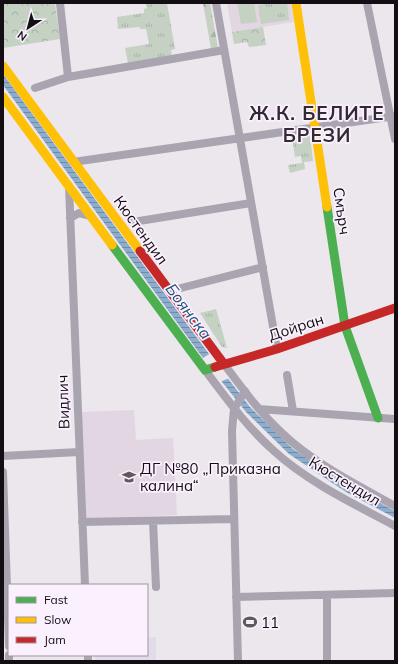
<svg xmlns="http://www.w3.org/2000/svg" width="398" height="664" font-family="Mulish,sans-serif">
<defs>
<pattern id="grass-tufts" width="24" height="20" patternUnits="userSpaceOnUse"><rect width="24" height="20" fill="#c4d1c3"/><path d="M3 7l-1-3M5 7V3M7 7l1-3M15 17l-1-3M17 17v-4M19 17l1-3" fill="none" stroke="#a7b2a7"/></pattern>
<pattern id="forest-firs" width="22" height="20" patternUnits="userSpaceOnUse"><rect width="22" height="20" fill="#c4d1c3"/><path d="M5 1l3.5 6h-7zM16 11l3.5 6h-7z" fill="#a7b2a7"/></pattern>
<pattern id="park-crowns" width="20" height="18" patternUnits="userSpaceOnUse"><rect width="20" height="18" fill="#c4d1c3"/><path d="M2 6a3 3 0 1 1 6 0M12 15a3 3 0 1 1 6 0" fill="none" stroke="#a7b2a7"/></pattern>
<pattern id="water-rules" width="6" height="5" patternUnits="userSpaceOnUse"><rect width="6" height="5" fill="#8cadcd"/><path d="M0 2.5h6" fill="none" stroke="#718ba5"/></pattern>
</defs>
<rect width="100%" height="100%" fill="#ece6ed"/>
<path fill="#e2dbea" d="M147,637H156V661H95V655H147Z"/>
<path fill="#e1d6e1" d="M227,3H291L294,22L232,32Z
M134,410L136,440L173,438L177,515L86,519L80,412Z"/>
<path fill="url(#grass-tufts)" d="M146,3H167L175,49L171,50L172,56L128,63L125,48L149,44L146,29H140V27L118,29L117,17L144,13V9L147,8Z
M274,3H287L289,20L261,24L258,5Z
M308,135L310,136L313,161L304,162L305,169L290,173L288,165L302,163L301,156L295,157L292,137Z
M216,309L227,348L222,347L200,313Z"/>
<path fill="url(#forest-firs)" d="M203,3H210L218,48L211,49Z"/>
<path fill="url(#park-crowns)" d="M3,3H55L60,39L3,48Z
M263,27L266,45L249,47L247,42L234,44L232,32Z"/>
<path fill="#c4d1c3" d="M237,3H254L257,22L241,24Z"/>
<path fill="url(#water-rules)" d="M3,74L209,354L250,407L293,449L349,486L395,511V518L346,492L289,454L246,412L203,358L3,85Z"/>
<path fill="#ece6ed" d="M211,353L230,378L219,382L201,359Z"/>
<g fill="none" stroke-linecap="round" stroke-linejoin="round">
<path stroke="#aaa4b1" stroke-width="8" d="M60,3L68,77
M216,3L277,349
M367,3L395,139
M35,88L68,77L224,50
M73,162L395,116
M69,186L85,585
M70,218L79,213L91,216
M133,222L251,203
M181,288L263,267
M224,364C242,388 260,413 283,434C315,464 357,485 395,506
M205,370C226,398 247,427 274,451C308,482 354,504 395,526
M287,375L293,411
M259,409L395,419
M3,456L79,452
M3,472L9,646
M153,521L156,587
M82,522L234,519
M236,597L395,593
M9,655V661
M88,655V661
M238,661L232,431L234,409L245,391
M327,661V595"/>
<path stroke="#4caf50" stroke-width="9" d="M327,207L345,326L378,418
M112,245L205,370L215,367"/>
<path stroke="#ffc107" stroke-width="9" d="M296,3L327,207
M3,66L140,251
M3,97L112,245"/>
<path stroke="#c62828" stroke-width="9" d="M140,251L224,364
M215,367L277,349L395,308"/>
</g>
<defs>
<symbol id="school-bare" viewBox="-9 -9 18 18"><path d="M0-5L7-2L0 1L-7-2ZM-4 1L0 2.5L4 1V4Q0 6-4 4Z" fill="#5e5a5f" stroke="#fbf0fd" stroke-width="2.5" paint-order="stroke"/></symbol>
<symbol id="stadium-bare" viewBox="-9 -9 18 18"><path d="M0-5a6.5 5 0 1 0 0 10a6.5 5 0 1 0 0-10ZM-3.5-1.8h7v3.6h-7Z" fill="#5e5a5f" stroke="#fbf0fd" stroke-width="2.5" paint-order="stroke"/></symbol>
</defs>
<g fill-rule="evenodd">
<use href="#school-bare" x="119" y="467" width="20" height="20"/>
<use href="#stadium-bare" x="240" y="612" width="20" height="20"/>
</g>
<g text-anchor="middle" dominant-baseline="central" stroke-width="3.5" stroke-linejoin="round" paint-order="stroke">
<g font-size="15" fill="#120e13" stroke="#fbf0fd">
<text transform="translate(342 211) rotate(82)">Смърч</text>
<text transform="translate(141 230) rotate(54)">Кюстендил</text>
<text transform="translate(296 327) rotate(-18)">Дойран</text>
<text transform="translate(63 402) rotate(-92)">Видлич</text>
<text transform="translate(345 481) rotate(31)">Кюстендил</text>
</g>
<g font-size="15" fill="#120e13" stroke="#fbf0fd" text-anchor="start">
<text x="140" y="468">ДГ №80 „Приказна<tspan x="140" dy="17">калина“</tspan></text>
<text x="261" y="622">11</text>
</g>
<g font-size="16" font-style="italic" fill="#1b527d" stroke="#fbf0fd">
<text transform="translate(189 311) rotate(53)">Боянска</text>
</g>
<g font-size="19" font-weight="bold" letter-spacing="1" fill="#312933" stroke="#fbf0fd">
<text x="317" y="113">Ж.К. БЕЛИТЕ<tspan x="317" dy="22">БРЕЗИ</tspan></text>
</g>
</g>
<rect width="398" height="664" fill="none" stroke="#120e13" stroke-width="8"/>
<rect x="8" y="584" width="140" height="72" fill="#fbf0fd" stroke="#9e969f"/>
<rect x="16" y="597" width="20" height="6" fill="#4caf50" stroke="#9e969f"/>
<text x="44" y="604" font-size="12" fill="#120e13">Fast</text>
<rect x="16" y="617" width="20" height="6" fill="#ffc107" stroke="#9e969f"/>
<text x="44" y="624" font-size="12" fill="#120e13">Slow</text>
<rect x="16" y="637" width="20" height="6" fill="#c62828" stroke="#9e969f"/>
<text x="44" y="644" font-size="12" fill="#120e13">Jam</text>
<g transform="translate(28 28) rotate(216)" stroke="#fbf0fd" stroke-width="3" paint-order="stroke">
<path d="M0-3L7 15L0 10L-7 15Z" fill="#120e13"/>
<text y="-6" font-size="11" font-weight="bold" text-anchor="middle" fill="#120e13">N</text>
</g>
</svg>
